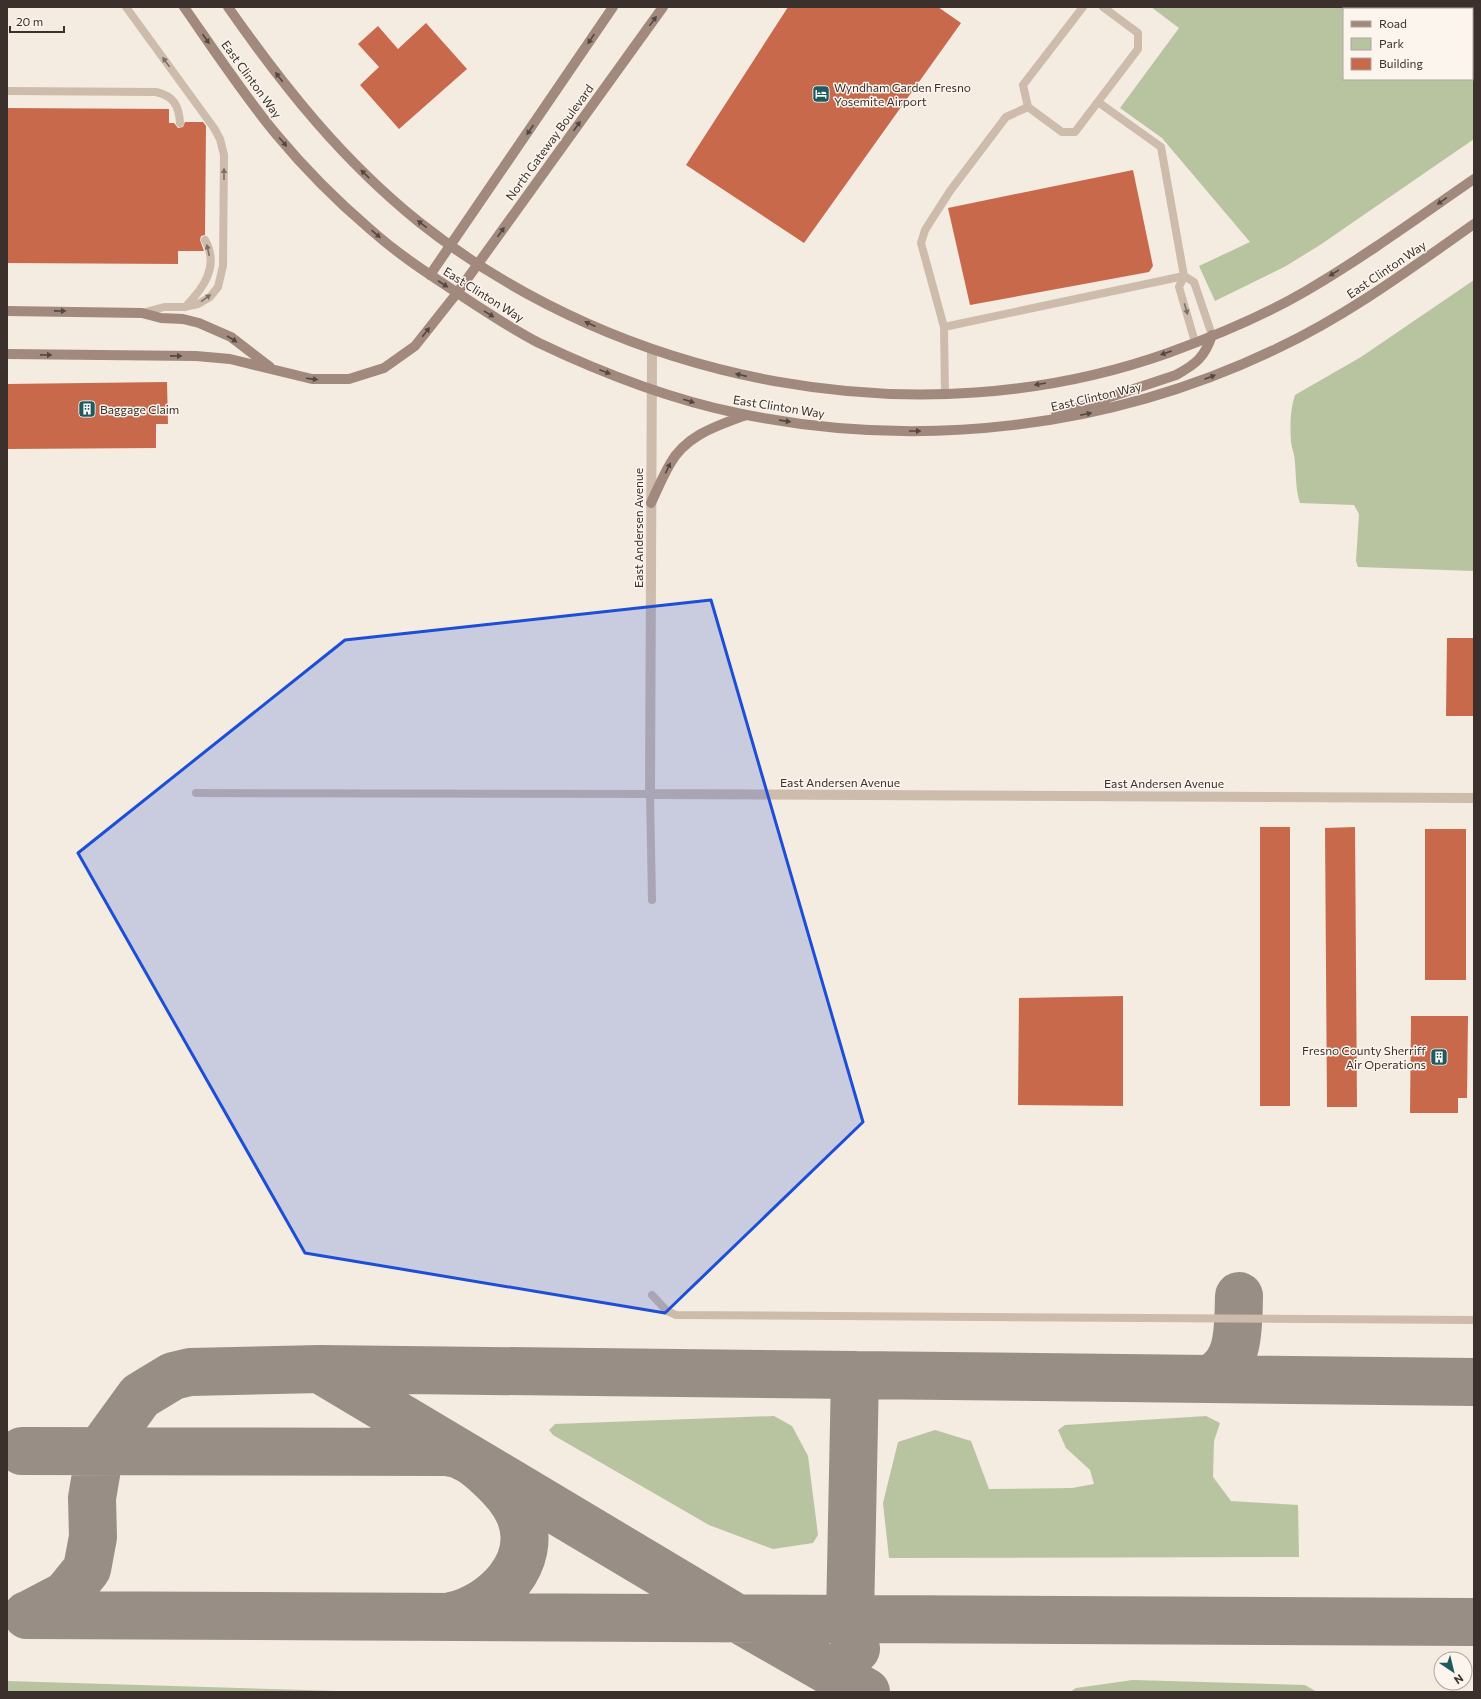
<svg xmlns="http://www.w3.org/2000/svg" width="1481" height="1699" font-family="Commissioner,sans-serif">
<rect width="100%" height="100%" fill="#f4ebe1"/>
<path fill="#b8c4a0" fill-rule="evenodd" d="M1151,7H1474V139L1320,245L1286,266L1215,301L1199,266L1250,242L1162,138L1120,108L1179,28ZM1344,9H1472V79H1344Z
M1474,280V571L1358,567L1356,561L1359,514L1354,505L1300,503C1296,492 1296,475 1295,463C1295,456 1292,449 1291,442C1290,426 1290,410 1295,395L1361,357Z
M774,1416L792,1426L808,1456L818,1535L813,1543L773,1549L709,1525L553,1435L549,1430L555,1424Z
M1206,1416L1220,1423L1214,1441L1213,1477L1231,1501L1298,1505L1299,1557L889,1558L883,1503L898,1442L935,1430L971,1441L989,1489L1072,1488L1094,1484L1090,1470L1066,1448L1058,1430L1065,1425Z
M1133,1680L1305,1685L1317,1692H1070L1076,1688Z
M7,1681L372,1692H7Z"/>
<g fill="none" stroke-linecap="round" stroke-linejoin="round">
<path stroke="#988e86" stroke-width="48" d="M321,1370L735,1617L866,1692
M855,1375L850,1618L856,1649
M1208,1379C1241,1367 1238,1325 1239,1296
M22,1451L446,1452C465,1454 477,1464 490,1476C502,1487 514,1500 520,1515C539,1563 495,1606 452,1616
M27,1615L1474,1622
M28,1615L66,1595L87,1569L93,1537L92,1498L100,1451L140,1396L173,1376L190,1372L320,1369L1474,1382"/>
</g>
<path fill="#c8694b" d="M788,7H938L961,23L804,243L686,165Z
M426,23L467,69L399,129L360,85L379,67L358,44L378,26L398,49Z
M7,108L169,109V123H174L178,128L183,127L185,122H203L206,126L205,235L201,236L200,240L204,251H178V264L7,263Z
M1133,170L1153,266L1149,272L970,305L948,208Z
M167,382L168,424H156V448L7,449V384Z
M1447,638H1474V716H1446Z
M1260,827H1290V1106H1260Z
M1355,827L1357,1107H1327L1325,828Z
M1425,829H1466V980H1425Z
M1123,996V1106L1018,1105L1019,998Z
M1411,1016H1468L1467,1098H1458V1113H1410Z"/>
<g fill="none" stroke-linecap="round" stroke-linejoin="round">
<path stroke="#cdbbac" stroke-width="8" d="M126,7L214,128L220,139L224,155L223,266L218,287L210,297L198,304L184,307H164L142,313
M1083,7L1023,85L1028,107L1062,132H1075L1138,49V33L1103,7
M7,91L156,92C174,96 179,106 180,123
M185,307C203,289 220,266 205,240
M944,327L921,243L925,230L950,191L1006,117L1028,107
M1195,342L1179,287L1184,276L1194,282L1212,335
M945,393L944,327L1184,276L1161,147L1098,102
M196,793L650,794L652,900
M652,1295L667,1311L676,1315L1474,1320"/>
<path stroke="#cdbbac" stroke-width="10" d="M652,350L650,794L1474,798"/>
<path stroke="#a18a7d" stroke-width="10" d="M184,7C214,50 243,94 276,134C305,169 337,201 371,230C398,254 427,273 456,292C483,310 510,328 539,343C602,373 669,399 737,413C919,451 1110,429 1278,348C1348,315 1410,269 1474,224
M228,7C284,87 342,160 419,222C624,385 920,441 1168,353C1215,336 1263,316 1306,291C1364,257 1419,217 1474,179
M430,275L613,7
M7,311L142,313L161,318L183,319L199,323L231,337L270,367
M7,354L196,356L230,359L312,379H349L384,368L415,346L457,293L663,7
M1056,415L1176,375C1196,364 1205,357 1212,335
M651,503C657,490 663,476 670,464C686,435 717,426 746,415"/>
</g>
<defs><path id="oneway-solid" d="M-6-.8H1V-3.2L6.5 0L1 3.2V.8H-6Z"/></defs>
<g fill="#544640">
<use href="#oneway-solid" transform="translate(653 21) rotate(-54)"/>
<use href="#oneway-solid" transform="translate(206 39) rotate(55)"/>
<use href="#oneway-solid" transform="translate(591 39) rotate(124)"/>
<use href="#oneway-solid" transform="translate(279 77) rotate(-127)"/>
<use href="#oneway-solid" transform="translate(577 126) rotate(-54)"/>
<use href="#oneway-solid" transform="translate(530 130) rotate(124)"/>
<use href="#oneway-solid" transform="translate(283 142) rotate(49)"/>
<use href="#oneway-solid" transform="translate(365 174) rotate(-136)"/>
<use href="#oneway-solid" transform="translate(1442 201) rotate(145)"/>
<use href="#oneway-solid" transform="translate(422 224) rotate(-142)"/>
<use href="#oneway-solid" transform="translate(501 232) rotate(-55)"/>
<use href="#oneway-solid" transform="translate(376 234) rotate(40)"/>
<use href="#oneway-solid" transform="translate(1334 273) rotate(148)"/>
<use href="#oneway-solid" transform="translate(443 284) rotate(33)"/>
<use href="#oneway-solid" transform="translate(60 311) rotate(1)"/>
<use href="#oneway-solid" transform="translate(489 314) rotate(32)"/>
<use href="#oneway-solid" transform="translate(590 324) rotate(-156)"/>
<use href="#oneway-solid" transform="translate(426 332) rotate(-52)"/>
<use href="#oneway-solid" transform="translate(232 339) rotate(32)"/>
<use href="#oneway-solid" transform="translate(1166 353) rotate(161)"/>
<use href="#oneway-solid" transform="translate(46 355) rotate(1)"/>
<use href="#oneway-solid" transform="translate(176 356) rotate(1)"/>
<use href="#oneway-solid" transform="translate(605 372) rotate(21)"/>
<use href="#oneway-solid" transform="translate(741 375) rotate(-167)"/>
<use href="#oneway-solid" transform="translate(1210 377) rotate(-21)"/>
<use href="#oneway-solid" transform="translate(312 379) rotate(7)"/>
<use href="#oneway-solid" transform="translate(1040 384) rotate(170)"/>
<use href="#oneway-solid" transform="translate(689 401) rotate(18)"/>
<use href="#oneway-solid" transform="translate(1086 414) rotate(-12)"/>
<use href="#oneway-solid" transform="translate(785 421) rotate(8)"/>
<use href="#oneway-solid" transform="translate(915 431)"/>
<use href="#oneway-solid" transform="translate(668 468) rotate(-64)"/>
</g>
<g fill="#7d6f65">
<use href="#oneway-solid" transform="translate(166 62) rotate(-126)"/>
<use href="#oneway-solid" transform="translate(224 174) rotate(-90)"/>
<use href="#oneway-solid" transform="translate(208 250) rotate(-103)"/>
<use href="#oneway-solid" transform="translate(206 298) rotate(-36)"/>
<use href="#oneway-solid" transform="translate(1186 309) rotate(74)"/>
</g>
<path fill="#1d4ed8" fill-opacity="0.2" stroke="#1d4ed8" stroke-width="3" stroke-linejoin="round" d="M711,600L863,1122L665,1313L305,1253L78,853L345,640Z"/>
<defs>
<symbol id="hotel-square" viewBox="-11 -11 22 22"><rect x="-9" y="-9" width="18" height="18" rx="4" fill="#1f5a5e" stroke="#fbf5ee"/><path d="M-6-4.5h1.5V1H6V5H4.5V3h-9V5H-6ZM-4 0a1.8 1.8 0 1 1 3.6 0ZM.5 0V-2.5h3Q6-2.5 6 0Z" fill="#fff"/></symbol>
<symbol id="building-square" viewBox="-11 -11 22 22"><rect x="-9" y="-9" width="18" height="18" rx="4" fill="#1f5a5e" stroke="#fbf5ee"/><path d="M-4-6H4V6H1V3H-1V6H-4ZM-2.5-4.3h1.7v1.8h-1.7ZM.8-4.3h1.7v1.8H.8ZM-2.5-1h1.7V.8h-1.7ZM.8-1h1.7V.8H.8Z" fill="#fff"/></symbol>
</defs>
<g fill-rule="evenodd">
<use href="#hotel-square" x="811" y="84" width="20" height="20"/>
<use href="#building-square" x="77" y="399" width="20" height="20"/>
<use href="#building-square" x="1429" y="1047" width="20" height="20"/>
</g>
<g text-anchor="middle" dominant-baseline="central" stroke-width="3" stroke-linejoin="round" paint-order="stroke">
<g font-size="12" fill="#3b302b" stroke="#fbf5ee">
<text transform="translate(252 79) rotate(54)">East Clinton Way</text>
<text transform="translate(549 142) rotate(-54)">North Gateway Boulevard</text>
<text transform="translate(1386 269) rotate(-34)">East Clinton Way</text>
<text transform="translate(484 294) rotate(32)">East Clinton Way</text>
<text transform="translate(1096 396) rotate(-13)">East Clinton Way</text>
<text transform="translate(779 406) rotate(9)">East Clinton Way</text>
<text transform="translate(638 528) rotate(-90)">East Andersen Avenue</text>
<text x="840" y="782">East Andersen Avenue</text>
<text x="1164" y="783">East Andersen Avenue</text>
</g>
<g font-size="12" fill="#3b302b" stroke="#fbf5ee" text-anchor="start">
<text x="834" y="87">Wyndham Garden Fresno<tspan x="834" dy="14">Yosemite Airport</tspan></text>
<text x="100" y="409">Baggage Claim</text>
<text x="1426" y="1050" text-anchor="end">Fresno County Sherriff<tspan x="1426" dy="14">Air Operations</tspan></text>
</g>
</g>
<rect width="1481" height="1699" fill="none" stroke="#3b302b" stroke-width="16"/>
<rect x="1343" y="8" width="130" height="72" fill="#fbf5ee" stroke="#aea6a0"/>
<rect x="1351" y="21" width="20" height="6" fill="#a18a7d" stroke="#aea6a0"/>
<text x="1379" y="28" font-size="12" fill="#3b302b">Road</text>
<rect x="1351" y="38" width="20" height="12" fill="#b8c4a0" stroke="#aea6a0"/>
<text x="1379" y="48" font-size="12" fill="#3b302b">Park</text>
<rect x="1351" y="58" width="20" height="12" fill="#c8694b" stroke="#aea6a0"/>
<text x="1379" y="68" font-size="12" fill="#3b302b">Building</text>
<g transform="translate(1453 1671) rotate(145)"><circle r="19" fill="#fbf5ee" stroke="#aea6a0"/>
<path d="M0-3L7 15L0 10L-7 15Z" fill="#1f5a5e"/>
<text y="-6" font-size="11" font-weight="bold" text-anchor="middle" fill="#3b302b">N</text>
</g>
<path d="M10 26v6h54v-6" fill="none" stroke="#3b302b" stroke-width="2"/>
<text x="16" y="26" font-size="12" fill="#3b302b" stroke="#fbf5ee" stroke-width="3" paint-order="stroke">20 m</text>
</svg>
